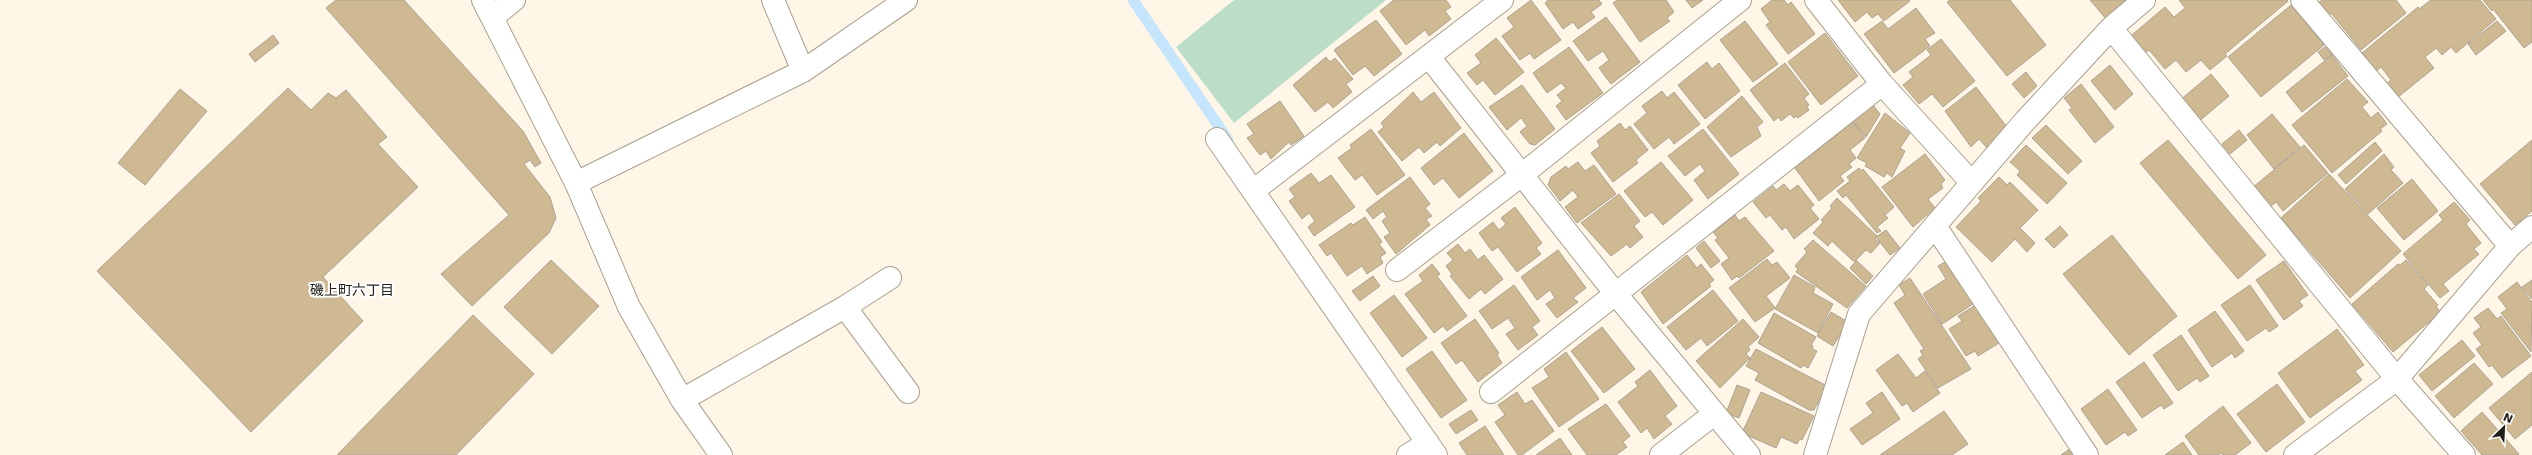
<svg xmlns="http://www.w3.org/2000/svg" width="2532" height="455" font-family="'DejaVu Sans','Noto Sans JP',sans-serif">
<rect width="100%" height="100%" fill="#fff6e8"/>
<path fill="#bcddc8" d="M1234,0H1386L1234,123L1176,47Z"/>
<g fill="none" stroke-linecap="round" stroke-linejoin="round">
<path stroke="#c4e5fb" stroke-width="11" d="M1133,0L1228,140"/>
</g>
<path fill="#cfb993" stroke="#ada392" d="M336,0H404L523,131L541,163L535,167L530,160L524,164L550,197L556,218L549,233L472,306L441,274L509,215L326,8Z
M1394,0H1446L1451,7L1445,11L1451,19L1429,36L1425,30L1406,45L1380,11Z
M1531,0L1561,40L1534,59L1530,53L1520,60L1502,36L1514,27L1507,18Z
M1548,0H1599L1602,4L1591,12L1595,17L1578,29L1573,22L1563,29L1545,3Z
M1617,0H1666L1674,12L1667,18L1670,21L1640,42L1613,3Z
M1686,0H1703L1692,8Z
M1772,0H1784L1788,5L1791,2L1815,34L1788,54L1766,25L1770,22L1761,9Z
M1838,0H1909L1910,1L1884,21L1878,14L1872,18L1867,12L1855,22Z
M1950,0H2010L2046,45L2007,76L1947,2Z
M2090,0H2127L2107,20Z
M2179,0H2287L2288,1L2225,54L2227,56L2210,70L2201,60L2186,72L2176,60L2165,69L2149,50L2141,56L2127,39L2165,7L2174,17L2185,8Z
M2322,0H2396L2406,13L2361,50L2331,13L2328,15L2318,3Z
M2431,0H2480L2496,19L2456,53L2451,47L2442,55L2436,48L2425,57L2434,68L2397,98L2386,84L2391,80L2381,67L2376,71L2362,53L2418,7L2419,9Z
M2483,0H2532V42L2524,48L2493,9L2492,11Z
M2291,5L2324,45L2261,97L2228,57Z
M1916,8L1935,33L1925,39L1930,46L1894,73L1864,34L1882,21L1888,29Z
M1606,17L1640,62L1611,84L1599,68L1609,60L1603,51L1588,61L1573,41Z
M1376,20L1402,54L1374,76L1365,66L1353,75L1334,50Z
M1745,21L1778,64L1753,82L1720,40Z
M2497,21L2506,31L2476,55L2468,44Z
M1825,33L1858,76L1821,105L1788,62Z
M273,35L279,43L255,62L249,54Z
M1496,38L1524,72L1495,95L1483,80L1477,85L1467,73L1481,63L1475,55Z
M1941,39L1975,81L1943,107L1932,94L1919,104L1903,85L1913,77L1909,72L1931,55L1927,50Z
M1569,47L1603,93L1566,120L1556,106L1562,101L1557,95L1566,88L1561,83L1547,93L1533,73Z
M2325,47L2332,54L2324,60L2318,52Z
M2332,55L2348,76L2302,112L2286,92Z
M1326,57L1330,62L1335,58L1353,79L1346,84L1352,92L1333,108L1328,102L1315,112L1293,85Z
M1707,62L1712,69L1719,63L1740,91L1705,119L1678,85Z
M1785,63L1809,94L1804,98L1809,105L1807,107L1809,110L1798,118L1797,116L1794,118L1790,114L1781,121L1779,117L1774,121L1750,90Z
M2110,65L2133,94L2115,110L2091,81Z
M2026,72L2037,86L2024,98L2012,84Z
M2211,74L2229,96L2197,123L2179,101Z
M2347,79L2368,102L2362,107L2371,118L2378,112L2387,124L2380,129L2382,131L2332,173L2292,125Z
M2081,84L2114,127L2095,143L2069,110L2072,108L2064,98Z
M1522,85L1555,129L1535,145L1530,144L1520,132L1527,126L1521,118L1507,130L1489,107Z
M1976,87L2007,127L1988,149L1979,139L1971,147L1945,111Z
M288,88L311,110L328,93L336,98L346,90L387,137L378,144L418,187L323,277L363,321L251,432L97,271Z
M180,89L207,111L145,185L118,163Z
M1662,91L1667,98L1674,92L1700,124L1674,144L1669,137L1654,149L1634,124L1647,113L1642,106Z
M1413,92L1421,102L1434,92L1461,128L1440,146L1437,142L1424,153L1419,147L1402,161L1378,132L1384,127L1381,123Z
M1742,96L1763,122L1757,127L1761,136L1731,157L1707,127Z
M1280,101L1304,136L1291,145L1289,142L1271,159L1266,151L1260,155L1247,138L1254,134L1247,124Z
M1873,105L1880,114L1866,137L1855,123L1852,125L1850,122Z
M1885,113L1910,133L1900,148L1905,151L1892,177L1887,173L1884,177L1865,166L1867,163L1857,158Z
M2272,114L2300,147L2274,169L2247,135Z
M1620,123L1625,130L1630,126L1648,150L1636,160L1638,163L1613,182L1591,153L1600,146L1597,141Z
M1850,124L1852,127L1855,124L1865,138L1850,150L1856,158L1849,164L1852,167L1840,176L1844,181L1819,201L1795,168Z
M2046,125L2082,161L2068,174L2032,138Z
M1371,129L1405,175L1377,195L1362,175L1355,180L1338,158L1352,148L1350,145Z
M1703,129L1739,174L1708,199L1694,180L1705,171L1700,164L1685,176L1668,156Z
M2239,130L2247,140L2230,154L2222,144Z
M1464,133L1493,171L1459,198L1443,178L1434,185L1421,168Z
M2168,140L2266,255L2238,279L2140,163Z
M2532,140V211L2515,225L2480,184Z
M2375,142L2382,151L2346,184L2338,175Z
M2026,145L2067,183L2047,204L2017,175L2020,171L2010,162Z
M2304,145L2328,173L2283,211L2276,202L2269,208L2252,188Z
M1925,154L1945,180L1941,184L1943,188L1928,199L1935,208L1913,227L1882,187Z
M2384,154L2394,167L2391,170L2403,183L2368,214L2345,189Z
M1578,162L1585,171L1594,165L1616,194L1577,223L1565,207L1578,197L1573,190L1560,201L1548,185L1551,177L1566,166L1568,169Z
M1661,162L1693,200L1663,225L1652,212L1645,217L1624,191Z
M1859,168L1861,171L1863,169L1894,207L1885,215L1888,218L1877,227L1881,231L1877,233L1846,195L1843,198L1837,191L1850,181L1847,177Z
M1311,173L1319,183L1331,175L1355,207L1314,236L1308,227L1315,221L1309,213L1302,219L1289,201L1295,197L1289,189Z
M2329,174L2401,251L2350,298L2281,218Z
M1410,177L1430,204L1425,208L1432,216L1426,219L1430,225L1396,254L1384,237L1390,233L1382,221L1387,217L1383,211L1373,219L1366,210Z
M1999,177L2007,185L2010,182L2038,210L2020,228L2035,243L2027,252L2015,239L1992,262L1956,227L1981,201L1978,198Z
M2412,179L2438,211L2404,240L2377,208Z
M1784,184L1790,191L1798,185L1814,205L1810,208L1819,219L1794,239L1786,227L1782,230L1770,215L1766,218L1753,202L1773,186L1776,190Z
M1619,194L1640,221L1634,226L1643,237L1630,248L1627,244L1611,256L1581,223Z
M1837,198L1877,236L1875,239L1880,243L1871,253L1866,250L1856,260L1873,276L1866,284L1850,268L1856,261H1853L1832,241L1828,246L1813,233L1823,222L1821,220L1832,208L1830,206Z
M2454,202L2470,220L2466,224L2481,243L2474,249L2479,254L2443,284L2449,291L2440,298L2403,254L2443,220L2439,215Z
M1515,207L1542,243L1536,248L1541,254L1517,272L1498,247L1492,251L1479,233L1493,222L1499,230L1506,224L1501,218Z
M1735,215L1739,221L1745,217L1774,251L1739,278L1737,276L1732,280L1721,264L1729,258L1715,240L1718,238L1713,232Z
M1365,217L1382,242L1379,244L1386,253L1380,257L1383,263L1367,274L1362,266L1347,276L1331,253L1327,256L1319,245L1351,223L1353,225Z
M2060,226L2068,235L2054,248L2045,239Z
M1886,230L1900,248L1890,255L1876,237Z
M2112,235L2177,316L2129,355L2063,274Z
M1813,240L1866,286L1847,308L1796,272L1798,269L1795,266L1807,252L1804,249Z
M1704,241L1720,261L1711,268L1696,248Z
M1458,244L1465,253L1470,249L1478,260L1484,255L1503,279L1485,294L1481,289L1469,299L1450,276L1452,274L1446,266L1453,260L1447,253Z
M1558,250L1586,288L1573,298L1578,302L1557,318L1546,304L1555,298L1550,290L1537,300L1521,277Z
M1687,255L1697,268L1701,264L1714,280L1709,284L1711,286L1663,324L1641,292Z
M1955,256L1973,304L1942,324L1923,294L1946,279L1938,266Z
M1767,259L1772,265L1777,262L1790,278L1766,296L1775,308L1755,322L1729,288Z
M551,260L599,306L552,354L504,307Z
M2406,260L2428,285L2424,289L2438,305L2436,307L2441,312L2393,352L2352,304L2398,264L2400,265Z
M2284,261L2308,295L2299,301L2303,306L2284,320L2256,280Z
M1432,264L1440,274L1437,276L1467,316L1447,331L1443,326L1434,333L1405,294L1423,281L1419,275Z
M1794,275L1815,287L1813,293L1833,304L1818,333L1775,309Z
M1373,276L1380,286L1360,301L1352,291Z
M1910,278L1971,369L1938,388L1918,359L1923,355L1920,351L1924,349L1894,303L1905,295L1899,285Z
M2532,280V299L2522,287Z
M2517,282L2532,302L2531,352L2501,313L2507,309L2498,297Z
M1514,285L1540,321L1532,327L1538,335L1518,350L1506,334L1515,328L1508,318L1492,329L1479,311Z
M2250,285L2278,326L2269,332L2266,328L2247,341L2221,305Z
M1713,290L1738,321L1707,346L1701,338L1686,350L1667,327Z
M1394,295L1427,338L1402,357L1370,313Z
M1984,300L2007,338L1978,356L1975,351L1966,356L1949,329L1962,321L1958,316Z
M2488,308L2497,319L2501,316L2531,356L2502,378L2492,365L2489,367L2476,349L2482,345L2473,333L2481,327L2474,318Z
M2215,311L2244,351L2235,358L2232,353L2212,367L2188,330Z
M1831,312L1848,322L1833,346L1817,336Z
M1774,313L1816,337L1811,345L1813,346L1812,349L1817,351L1808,368L1803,365L1801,368L1758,343Z
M473,315L534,374L456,455H337Z
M1475,319L1499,353L1497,355L1502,363L1478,382L1462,360L1456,364L1441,343Z
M1743,319L1759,337L1748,347L1750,350L1746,354L1750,358L1720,388L1696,361Z
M1602,327L1635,369L1604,393L1571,351Z
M2337,329L2364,365L2355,371L2362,380L2310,418L2278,373Z
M2181,335L2209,376L2200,382L2197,378L2178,391L2153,355Z
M2462,340L2475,356L2432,391L2419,375Z
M1756,349L1827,386L1814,410H1809L1755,380L1759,373L1746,366Z
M1432,351L1467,400L1441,418L1406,369Z
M1566,352L1599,399L1559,427L1532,388L1549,377L1544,369Z
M1898,354L1916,378L1925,371L1940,393L1913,412L1907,403L1902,406L1876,370Z
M2144,362L2173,403L2164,409L2161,405L2142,418L2116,382Z
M2474,363L2493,384L2454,418L2435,396Z
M1650,370L1677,406L1665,416L1672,424L1654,439L1647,428L1641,433L1618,402L1638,386L1635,382Z
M2532,372V425L2515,439L2489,408Z
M2277,384L2305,422L2266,452L2237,414Z
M1737,385L1750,390L1739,418L1726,413Z
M2108,389L2137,430L2128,436L2125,432L2106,445L2081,409Z
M1517,392L1525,404L1532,400L1554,431L1522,455H1518L1495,422L1505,415L1498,405Z
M1761,392L1814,416L1802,440L1800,439L1797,444L1781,437L1776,448L1742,433Z
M1882,392L1900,419L1862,445L1850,429L1873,413L1866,403Z
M1606,404L1630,436L1623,442L1627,447L1616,455H1587L1568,429Z
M2223,406L2251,443L2235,455H2223L2221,453L2218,455H2199L2185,436Z
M1471,410L1478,420L1456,434L1449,424Z
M1944,411L1968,444L1952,455H1880Z
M2482,412L2519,454L2518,455H2482L2461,431Z
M1485,426L1504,455H1467L1459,443Z
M1560,438L1572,455H1536Z
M2183,442L2192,455H2165Z
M2071,448L2075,455H2061Z"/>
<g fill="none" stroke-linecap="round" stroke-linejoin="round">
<defs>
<path id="street" d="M483,0L576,183L629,307L682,400L721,455
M773,0L803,71
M1816,0L1882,84L1971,182
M2302,0L2510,246
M493,17L514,0
M2111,28L2397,379L2464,455
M1429,57L1615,293L1749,455
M1217,139L1436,455
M576,183L803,71L906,0
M1253,191L1502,0
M1935,226L2087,455
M1397,270L1523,174L1740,0
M845,307L908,392
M1491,392L1882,84
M682,400L845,307L890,278
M1408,455L1428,443
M1661,455L1714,414
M1815,455L1859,314L2025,121L2111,28L2144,0
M2295,455L2397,379L2510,246L2532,227"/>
</defs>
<use href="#street" stroke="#a9a08f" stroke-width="24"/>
<use href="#street" stroke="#fff" stroke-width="22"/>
</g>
<g text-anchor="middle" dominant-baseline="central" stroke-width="4" stroke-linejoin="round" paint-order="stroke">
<g font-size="14" fill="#232019" stroke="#fff">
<text x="352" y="290">磯上町六丁目</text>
</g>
</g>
<g transform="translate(2504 427) rotate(24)" stroke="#ffffff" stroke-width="3" paint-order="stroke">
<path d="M0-3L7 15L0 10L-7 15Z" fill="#232019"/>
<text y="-6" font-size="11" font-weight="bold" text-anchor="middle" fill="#232019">N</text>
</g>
</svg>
